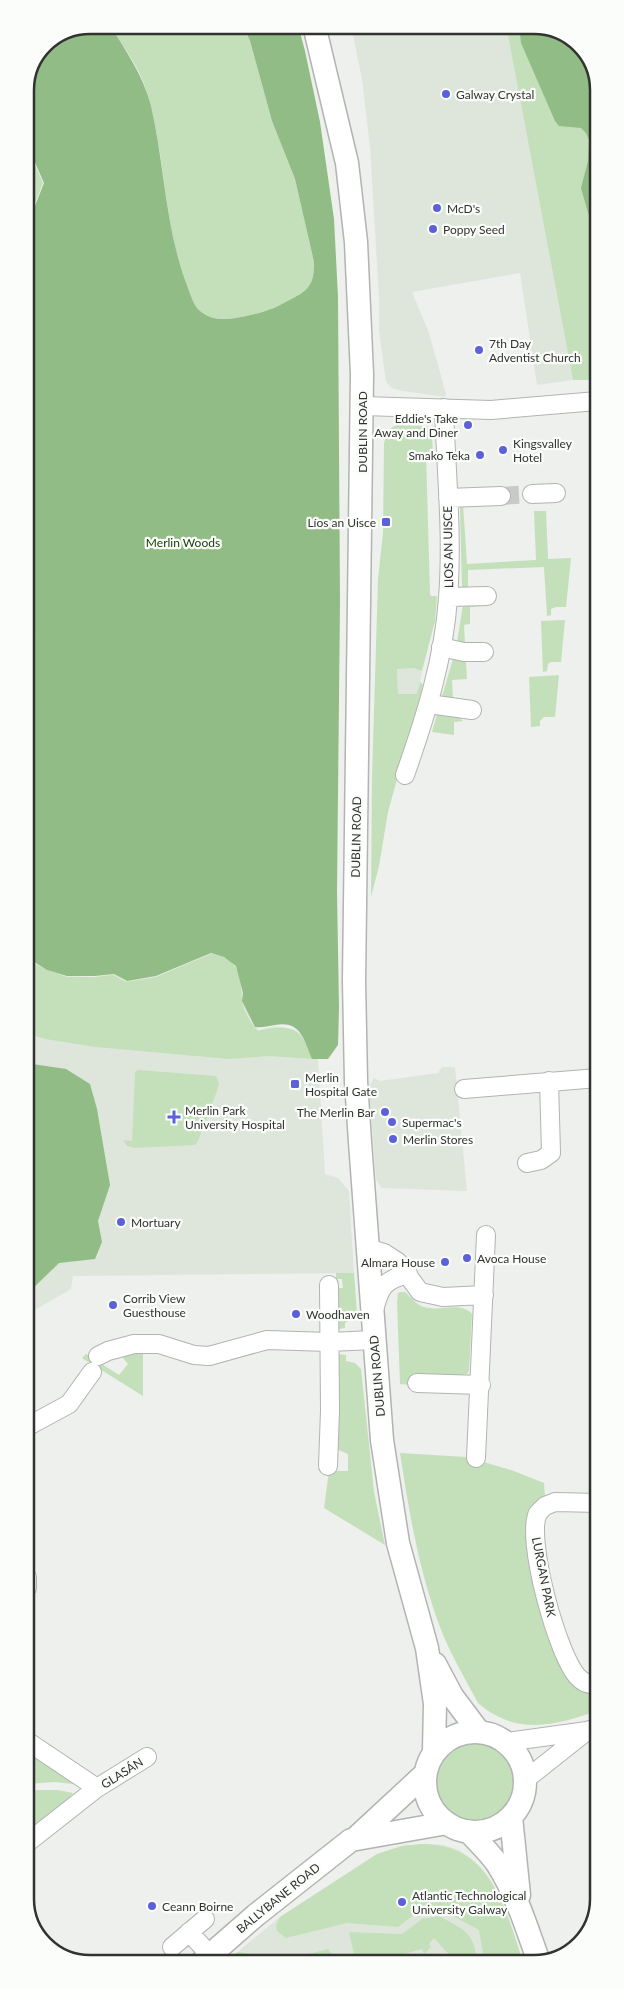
<svg xmlns="http://www.w3.org/2000/svg" width="624" height="1989" font-family="Lato,sans-serif">
<rect width="100%" height="100%" fill="#edf0ec"/>
<path fill="#dee6dc" d="M351,25H506L573,380L537,385L520,273L412,292L429,333L446,394L445,397L403,391L392,388L386,382L379,331V298L370,147L362,79Z
M397,668H415L422,671L418,694H398Z
M211,953L224,957L236,966L243,992L242,1000L254,1026L259,1030L275,1026L293,1029L302,1035L318,1060L325,1174L338,1178L349,1191L354,1273L73,1276L71,1289L26,1315V959L47,970L66,976L95,977L113,974L126,981L156,977Z
M442,1067H455L467,1191L381,1188L376,1179L369,1087L374,1078L380,1081L438,1073Z
M422,1844L443,1845L459,1850L473,1860L483,1870L504,1906L523,1962L224,1963L280,1917L377,1854L402,1846Z"/>
<path fill="#c3e0ba" d="M110,25H243L250,41L272,121L295,179L314,262C315,291 302,293 280,305C268,312 235,320 221,319C214,319 206,316 200,311C194,306 191,296 188,288C162,224 167,153 145,87C138,65 122,45 110,25Z
M506,25H539L577,41L597,73V380H573Z
M25,142L43,183L25,229Z
M396,425L427,426L432,437L433,453H426L430,594L431,596H437L435,621L422,671L414,668L397,669L398,694H417L420,682L423,685L388,812L379,866L371,897L372,777L378,579L383,533L384,443L388,430Z
M463,504L467,564L536,560L534,511H546L548,559L571,558L566,607H556L551,609V615L547,616L544,567L468,570V587L479,588L462,589L460,508Z
M475,604L479,606L470,607V624L464,625L465,644L457,642L463,605Z
M565,620L561,662H551L548,664L547,671L543,672L541,621Z
M462,658L472,659L475,661L466,662L467,679L452,680L453,700H441L453,659Z
M559,675L555,717H544L540,721V726L531,727L529,677Z
M437,714L458,717L463,721L454,722V735L432,732Z
M211,954C216,955 222,956 226,958C243,969 240,984 242,1000C243,1011 251,1024 258,1031C271,1028 291,1024 301,1036C306,1042 309,1052 312,1059L269,1056L229,1059L96,1047L45,1039L26,1033V959L47,970L67,977H95L113,975L126,982L156,977Z
M138,1070L216,1076L219,1084L217,1091L198,1141L195,1145L134,1148L127,1146L123,1140L132,1141L135,1072Z
M336,1273H354L357,1314L352,1320L345,1323V1328L339,1329L337,1327L336,1288H343L342,1279H336Z
M401,1292H405C412,1298 415,1304 424,1307C439,1312 460,1301 472,1314L469,1371L467,1374L456,1376L413,1375L410,1385L400,1384L397,1303L398,1293Z
M143,1350V1396L82,1358L86,1354L119,1375L128,1364L123,1358L126,1353Z
M338,1354L346,1355V1361L355,1363L361,1369L374,1492L385,1545L324,1508L329,1471H348V1454L336,1449Z
M400,1453L466,1457L511,1470L544,1483L545,1498L543,1499L548,1629L599,1691V1710C556,1726 516,1736 478,1703C465,1678 450,1654 440,1627C419,1571 409,1512 400,1453Z
M433 1781a40 40 0 1 1 80 0a40 40 0 1 1-80 0Z
M27,1750L71,1779L73,1784L55,1782L27,1784Z
M38,1790H58L73,1793L64,1804L27,1834V1792Z
M422,1844C492,1844 505,1908 523,1962H488L483,1953L479,1930L433,1905L423,1908L398,1927L347,1923L286,1938L277,1931L276,1925L280,1917L377,1854L402,1846Z
M439,1916C464,1930 474,1931 477,1962H452L453,1959L434,1938L429,1944L431,1947L424,1954L422,1949L390,1958V1963H356L349,1932L402,1934L422,1919Z
M328,1949L334,1956L332,1961L329,1963H278L281,1961Z
M240,1952L250,1954L258,1963H224L236,1953Z"/>
<path fill="#92bc85" d="M89,25H110C126,51 143,75 151,106C165,166 165,230 188,288C191,296 194,306 200,311C206,316 214,319 221,319C235,320 268,312 280,305C302,293 315,291 314,262L295,179L272,121L250,41L243,25H298L305,51L320,122L334,219L338,297L340,601L337,892L339,1008L338,1045L328,1059H312C304,1040 301,1020 275,1025C268,1026 262,1028 255,1027L242,1001L243,993L236,966L224,957L211,953L156,976L127,981L114,974L95,976H67L47,970L26,957L25,231L44,183L25,140V85L44,44Z
M519,25H539L577,41L597,73V289L591,280L590,273L589,216L581,188L588,161L589,140L586,133L581,128L559,126L555,121L521,43Z
M26,1063L66,1069L90,1084L97,1109L110,1185L98,1221L102,1242L95,1259L59,1263L26,1295Z"/>
<g fill="none" stroke-linecap="round" stroke-linejoin="round">
<path stroke="#c8cac7" stroke-width="18" stroke-dasharray="18 9" stroke-linecap="butt" d="M501,496L532,494"/>
<defs>
<path id="minor" d="M363,406L491,410L597,401
M532,494L556,493
M448,498L501,496
M449,597L487,596
M441,647L464,652H484
M429,704L472,710
M405,775C425,718 444,659 448,598C453,535 446,471 444,408
M464,1089L598,1078
M527,1163L541,1160L551,1153L549,1081
M368,1248L384,1253L398,1262L420,1292L443,1297L484,1295
M374,1310C380,1287 384,1280 408,1274
M98,1356L108,1351L134,1344H159L194,1355L209,1356L267,1340L329,1342L374,1340
M417,1383L481,1385
M32,1424L69,1404L92,1372
M476,1458L486,1235
M328,1466L330,1411L329,1285
M599,1503L555,1502L545,1506L538,1513C525,1538 558,1657 578,1677C583,1683 591,1685 599,1684
M27,1577V1588
M27,1741L97,1788
M506,1742L587,1731L599,1727
M525,1780L587,1731
M27,1843L97,1788L147,1757
M189,1932L210,1955
M172,1947L205,1919"/>
<path id="major" d="M314,25L347,163L356,242L362,374L354,981L356,1081L360,1142L382,1440L398,1543L427,1648L435,1704L434,1751
M435,1664L452,1696L479,1732
M425 1782a50 50 0 1 1 100 0a50 50 0 1 1-100 0Z
M511,1817L519,1895
M470,1833C479,1843 490,1853 498,1865C517,1895 527,1929 539,1962
M357,1837L426,1773
M201,1963L256,1915L351,1840L447,1823"/>
</defs>
<use href="#minor" stroke="#b1b4b1" stroke-width="20"/>
<use href="#major" stroke="#b1b4b1" stroke-width="25"/>
<use href="#minor" stroke="#fff" stroke-width="18"/>
<use href="#major" stroke="#fff" stroke-width="22"/>
</g>
<g fill="#5c61d9" stroke="#fafdf9" stroke-width="2">
<circle cx="446" cy="94" r="5"/>
<circle cx="437" cy="208" r="5"/>
<circle cx="433" cy="229" r="5"/>
<circle cx="479" cy="350" r="5"/>
<circle cx="468" cy="425" r="5"/>
<circle cx="503" cy="450" r="5"/>
<circle cx="480" cy="455" r="5"/>
<rect x="381" y="517" width="10" height="10" rx="2.5"/>
<rect x="290" y="1079" width="10" height="10" rx="2.5"/>
<circle cx="385" cy="1112" r="5"/>
<path d="M171.5 1109.5h5v5h5v5h-5v5h-5v-5h-5v-5h5z"/>
<circle cx="392" cy="1122" r="5"/>
<circle cx="393" cy="1139" r="5"/>
<circle cx="121" cy="1222" r="5"/>
<circle cx="467" cy="1258" r="5"/>
<circle cx="445" cy="1262" r="5"/>
<circle cx="113" cy="1305" r="5"/>
<circle cx="296" cy="1314" r="5"/>
<circle cx="402" cy="1902" r="5"/>
<circle cx="152" cy="1906" r="5"/>
</g>
<g text-anchor="middle" dominant-baseline="central" stroke-width="4.5" stroke-linejoin="round" paint-order="stroke">
<g font-size="12" fill="#323331" stroke="#fafdf9" text-anchor="start">
<text x="456" y="94">Galway Crystal</text>
<text x="447" y="208">McD's</text>
<text x="443" y="229">Poppy Seed</text>
<text x="489" y="343">7th Day<tspan x="489" dy="14">Adventist Church</tspan></text>
<text x="458" y="418" text-anchor="end">Eddie's Take<tspan x="458" dy="14">Away and Diner</tspan></text>
<text x="513" y="443">Kingsvalley<tspan x="513" dy="14">Hotel</tspan></text>
<text x="470" y="455" text-anchor="end">Smako Teka</text>
<text x="376" y="522" text-anchor="end">Líos an Uisce</text>
<text x="305" y="1077">Merlin<tspan x="305" dy="14">Hospital Gate</tspan></text>
<text x="185" y="1110">Merlin Park<tspan x="185" dy="14">University Hospital</tspan></text>
<text x="375" y="1112" text-anchor="end">The Merlin Bar</text>
<text x="402" y="1122">Supermac's</text>
<text x="403" y="1139">Merlin Stores</text>
<text x="131" y="1222">Mortuary</text>
<text x="477" y="1258">Avoca House</text>
<text x="435" y="1262" text-anchor="end">Almara House</text>
<text x="123" y="1298">Corrib View<tspan x="123" dy="14">Guesthouse</tspan></text>
<text x="306" y="1314">Woodhaven</text>
<text x="412" y="1895">Atlantic Technological<tspan x="412" dy="14">University Galway</tspan></text>
<text x="162" y="1906">Ceann Boirne</text>
</g>
<g font-size="12" fill="#323331" stroke="#fafdf9">
<text transform="translate(362 432) rotate(-90)">DUBLIN ROAD</text>
<text transform="translate(448 547) rotate(-91)">LIOS AN UISCE</text>
<text transform="translate(356 837) rotate(-89)">DUBLIN ROAD</text>
<text transform="translate(377 1376) rotate(-95)">DUBLIN ROAD</text>
<text transform="translate(544 1577) rotate(79)">LURGAN PARK</text>
<text transform="translate(122 1773) rotate(-32)">GLASÁN</text>
<text transform="translate(278 1898) rotate(-39)">BALLYBANE ROAD</text>
</g>
<g font-size="12" fill="#143d04" stroke="#fafdf9">
<text x="183" y="542">Merlin Woods</text>
</g>
</g>
<path d="M0 0H624V1989H0ZM90 34H534A56 56 0 0 1 590 90V1899A56 56 0 0 1 534 1955H90A56 56 0 0 1 34 1899V90A56 56 0 0 1 90 34Z" fill="#fafdf9" fill-rule="evenodd"/>
<path fill="none" stroke="#323331" stroke-width="2.5" d="M90 34H534A56 56 0 0 1 590 90V1899A56 56 0 0 1 534 1955H90A56 56 0 0 1 34 1899V90A56 56 0 0 1 90 34Z"/>
</svg>
